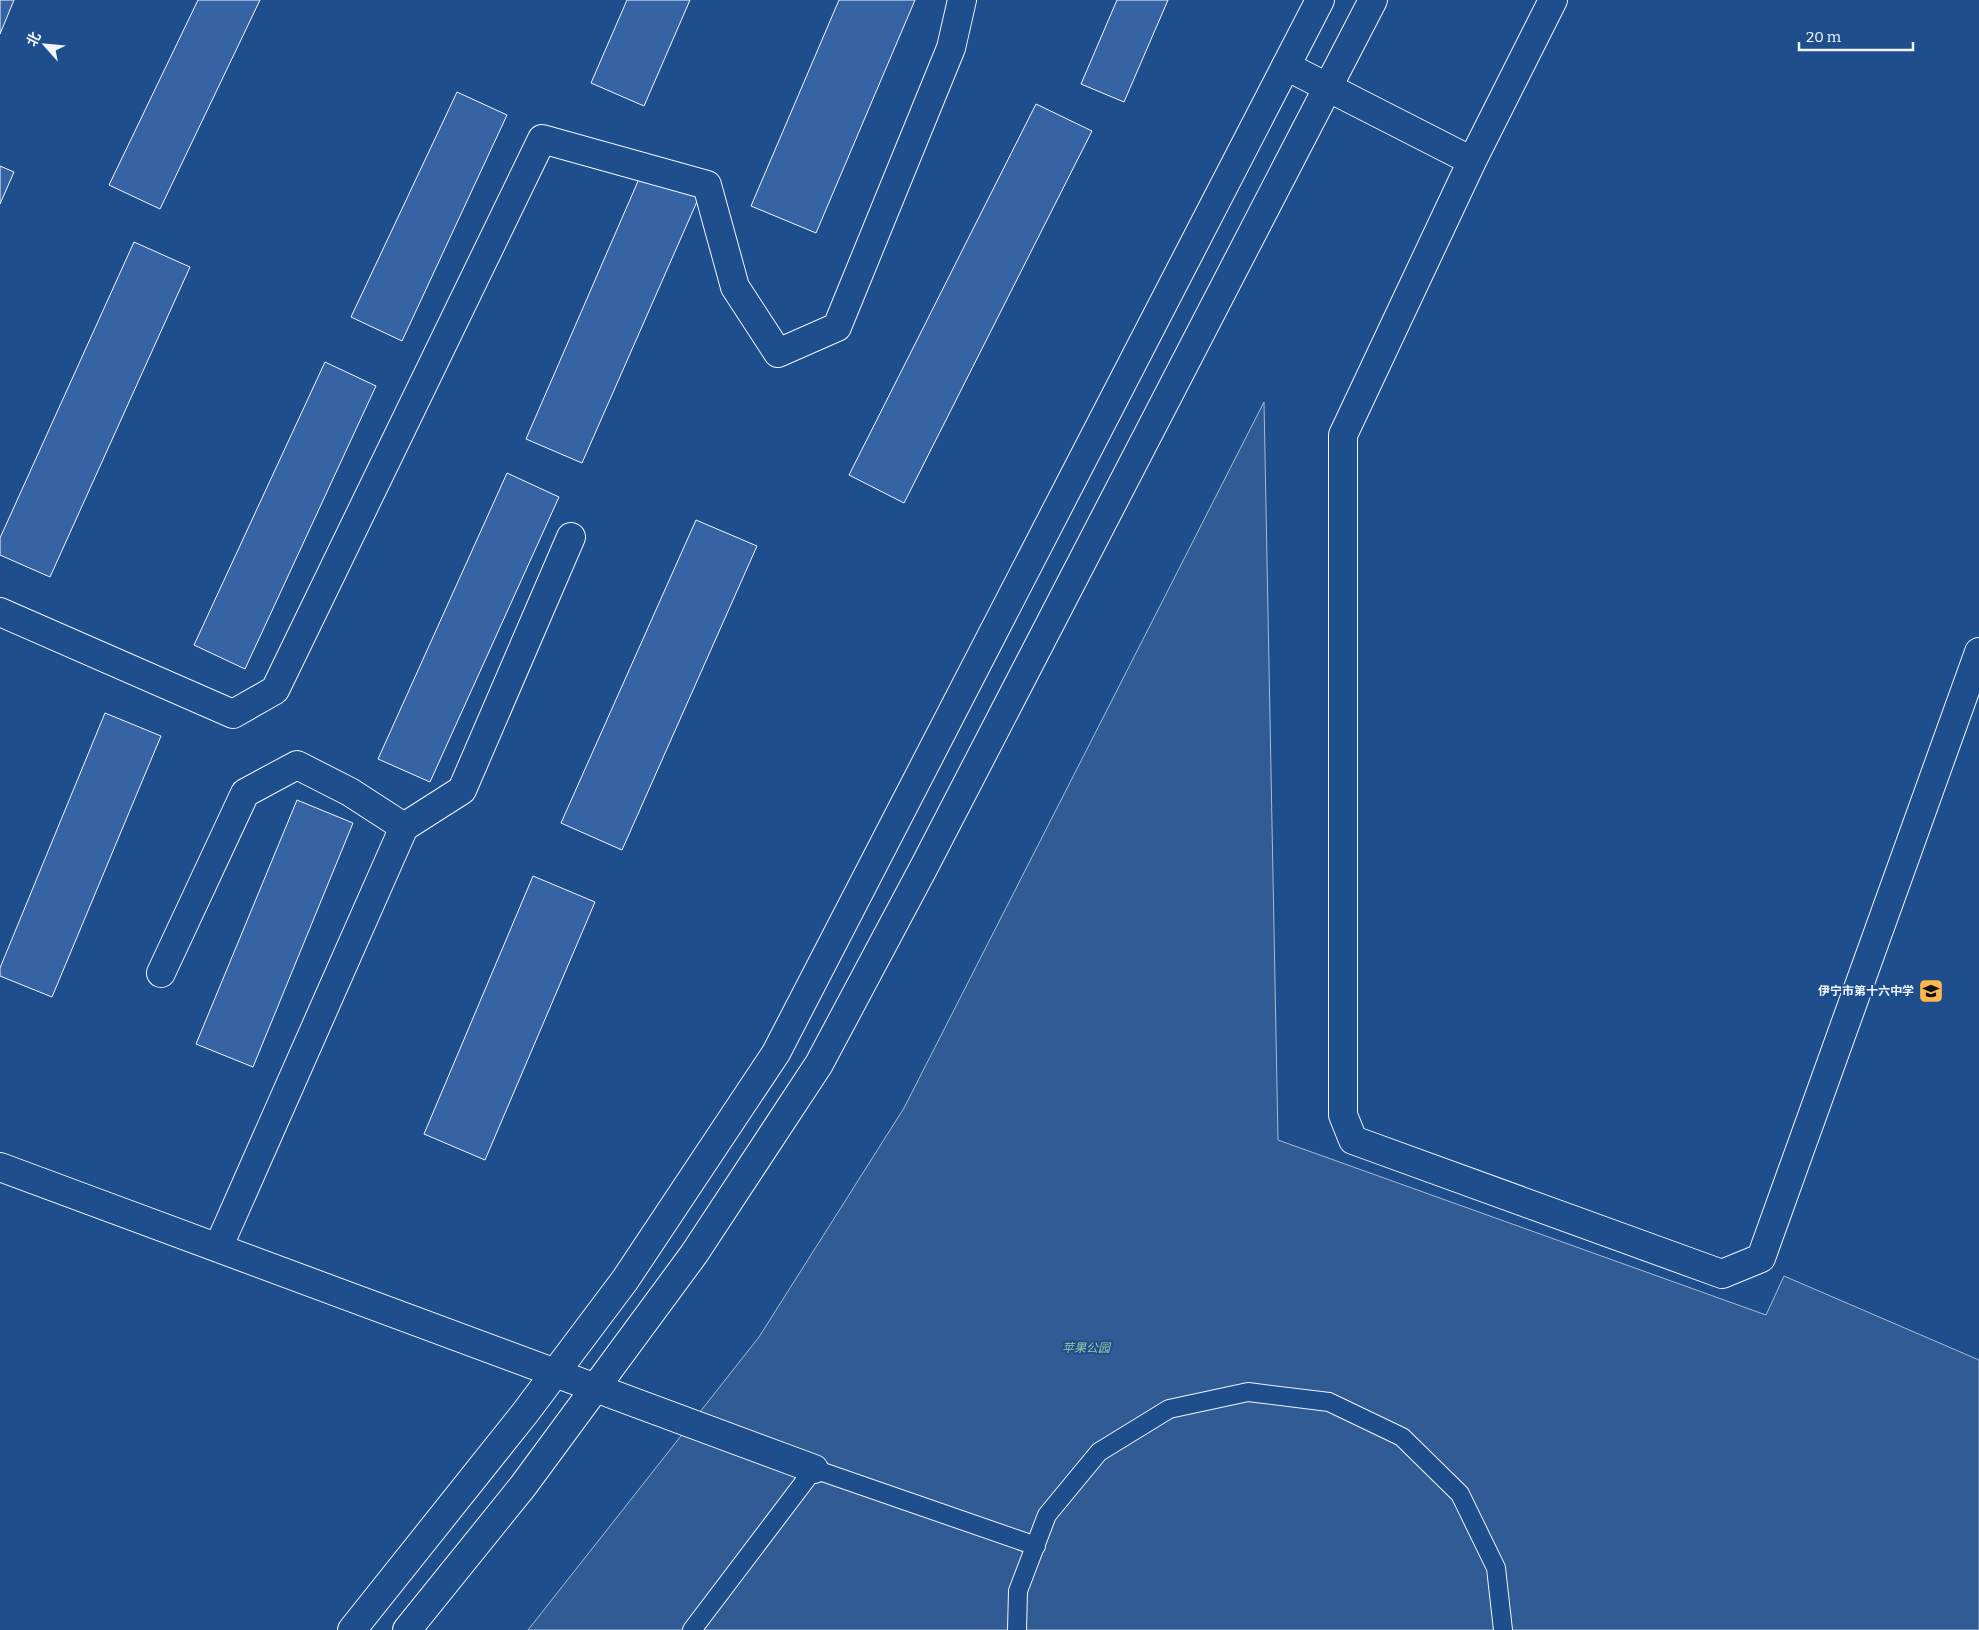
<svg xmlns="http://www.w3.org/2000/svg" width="1979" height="1630" font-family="Bitter,'Noto Sans SC',serif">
<rect width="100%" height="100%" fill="#1f4e8c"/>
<path fill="#305b95" stroke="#a8bbd7" d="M1264,402L1278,1140L1766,1315L1784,1276L1979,1360V1630H528L759,1337L904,1108Z"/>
<path fill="#3563a3" stroke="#f2f6ff" d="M0,0H14L0,34Z
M198,0H260L160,209L109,185Z
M627,0H690L644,106L591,83Z
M839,0H915L816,233L751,206Z
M1117,0H1168L1124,102L1081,84Z
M457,92L507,115L402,341L351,317Z
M1036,104L1092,131L904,503L849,475Z
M0,166L14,172L0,204Z
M642,172L699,197L582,463L526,439Z
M134,242L190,267L50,577L0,555V538Z
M325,362L376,386L245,669L194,645Z
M507,473L559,497L430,782L378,759Z
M696,520L757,546L622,850L561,823Z
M105,713L161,736L52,997L0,976V968Z
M297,800L353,823L253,1067L196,1044Z
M533,876L595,902L485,1160L424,1134Z"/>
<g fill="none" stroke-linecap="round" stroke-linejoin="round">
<defs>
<path id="service" d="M692,1630L814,1469L1036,1546
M1017,1630L1018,1591L1047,1515L1099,1452L1169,1409L1248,1392L1329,1402L1402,1437L1460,1494L1496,1568L1503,1630"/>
<path id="minor" d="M1553,0L1472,161L1343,435V1115L1353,1140L1722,1274L1761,1258L1979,652
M1286,66L1472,161
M0,612L233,714L275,690L542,139L707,185L735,287L778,353L837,327L951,48L962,0
M161,973L245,793L297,765L350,792L404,827
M0,1167L814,1469
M218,1248L404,827L462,790L571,537"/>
<path id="secondary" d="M352,1630L525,1413L625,1280L776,1053L1320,0
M407,1630L523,1486L694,1254L819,1064L924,867L1373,0"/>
</defs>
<use href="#service" stroke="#f2f6ff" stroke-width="20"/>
<use href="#minor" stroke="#f2f6ff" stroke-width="30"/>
<use href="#secondary" stroke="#f2f6ff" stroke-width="30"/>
<use href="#service" stroke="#1f4e8c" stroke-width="18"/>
<use href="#minor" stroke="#1f4e8c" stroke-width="28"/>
<use href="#secondary" stroke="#1f4e8c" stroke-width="28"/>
</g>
<defs>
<symbol id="school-square" viewBox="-11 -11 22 22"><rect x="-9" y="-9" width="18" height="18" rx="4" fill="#ffb74d" stroke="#1f4e8c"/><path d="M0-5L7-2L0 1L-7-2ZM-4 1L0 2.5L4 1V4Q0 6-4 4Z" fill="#111"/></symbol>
</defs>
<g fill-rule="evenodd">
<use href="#school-square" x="1917" y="977" width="28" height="28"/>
</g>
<g text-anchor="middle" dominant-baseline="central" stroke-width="4" stroke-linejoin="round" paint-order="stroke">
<g font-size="12" font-weight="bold" fill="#f2f6ff" stroke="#1f4e8c" text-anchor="end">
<text x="1914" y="991">伊宁市第十六中学</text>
</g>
<g font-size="12" font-style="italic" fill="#97c8a6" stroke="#1f4e8c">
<text x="1086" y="1348">苹果公园</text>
</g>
</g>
<g transform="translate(45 45) rotate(297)" stroke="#1f4e8c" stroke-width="4" paint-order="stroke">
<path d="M0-4L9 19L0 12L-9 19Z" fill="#f2f6ff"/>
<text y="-8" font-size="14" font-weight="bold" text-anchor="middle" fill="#f2f6ff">北</text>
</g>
<path d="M1799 42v8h114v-8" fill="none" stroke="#f2f6ff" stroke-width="2.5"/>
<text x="1806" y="42" font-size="15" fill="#f2f6ff" stroke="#1f4e8c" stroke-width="4" paint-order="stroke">20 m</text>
</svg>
